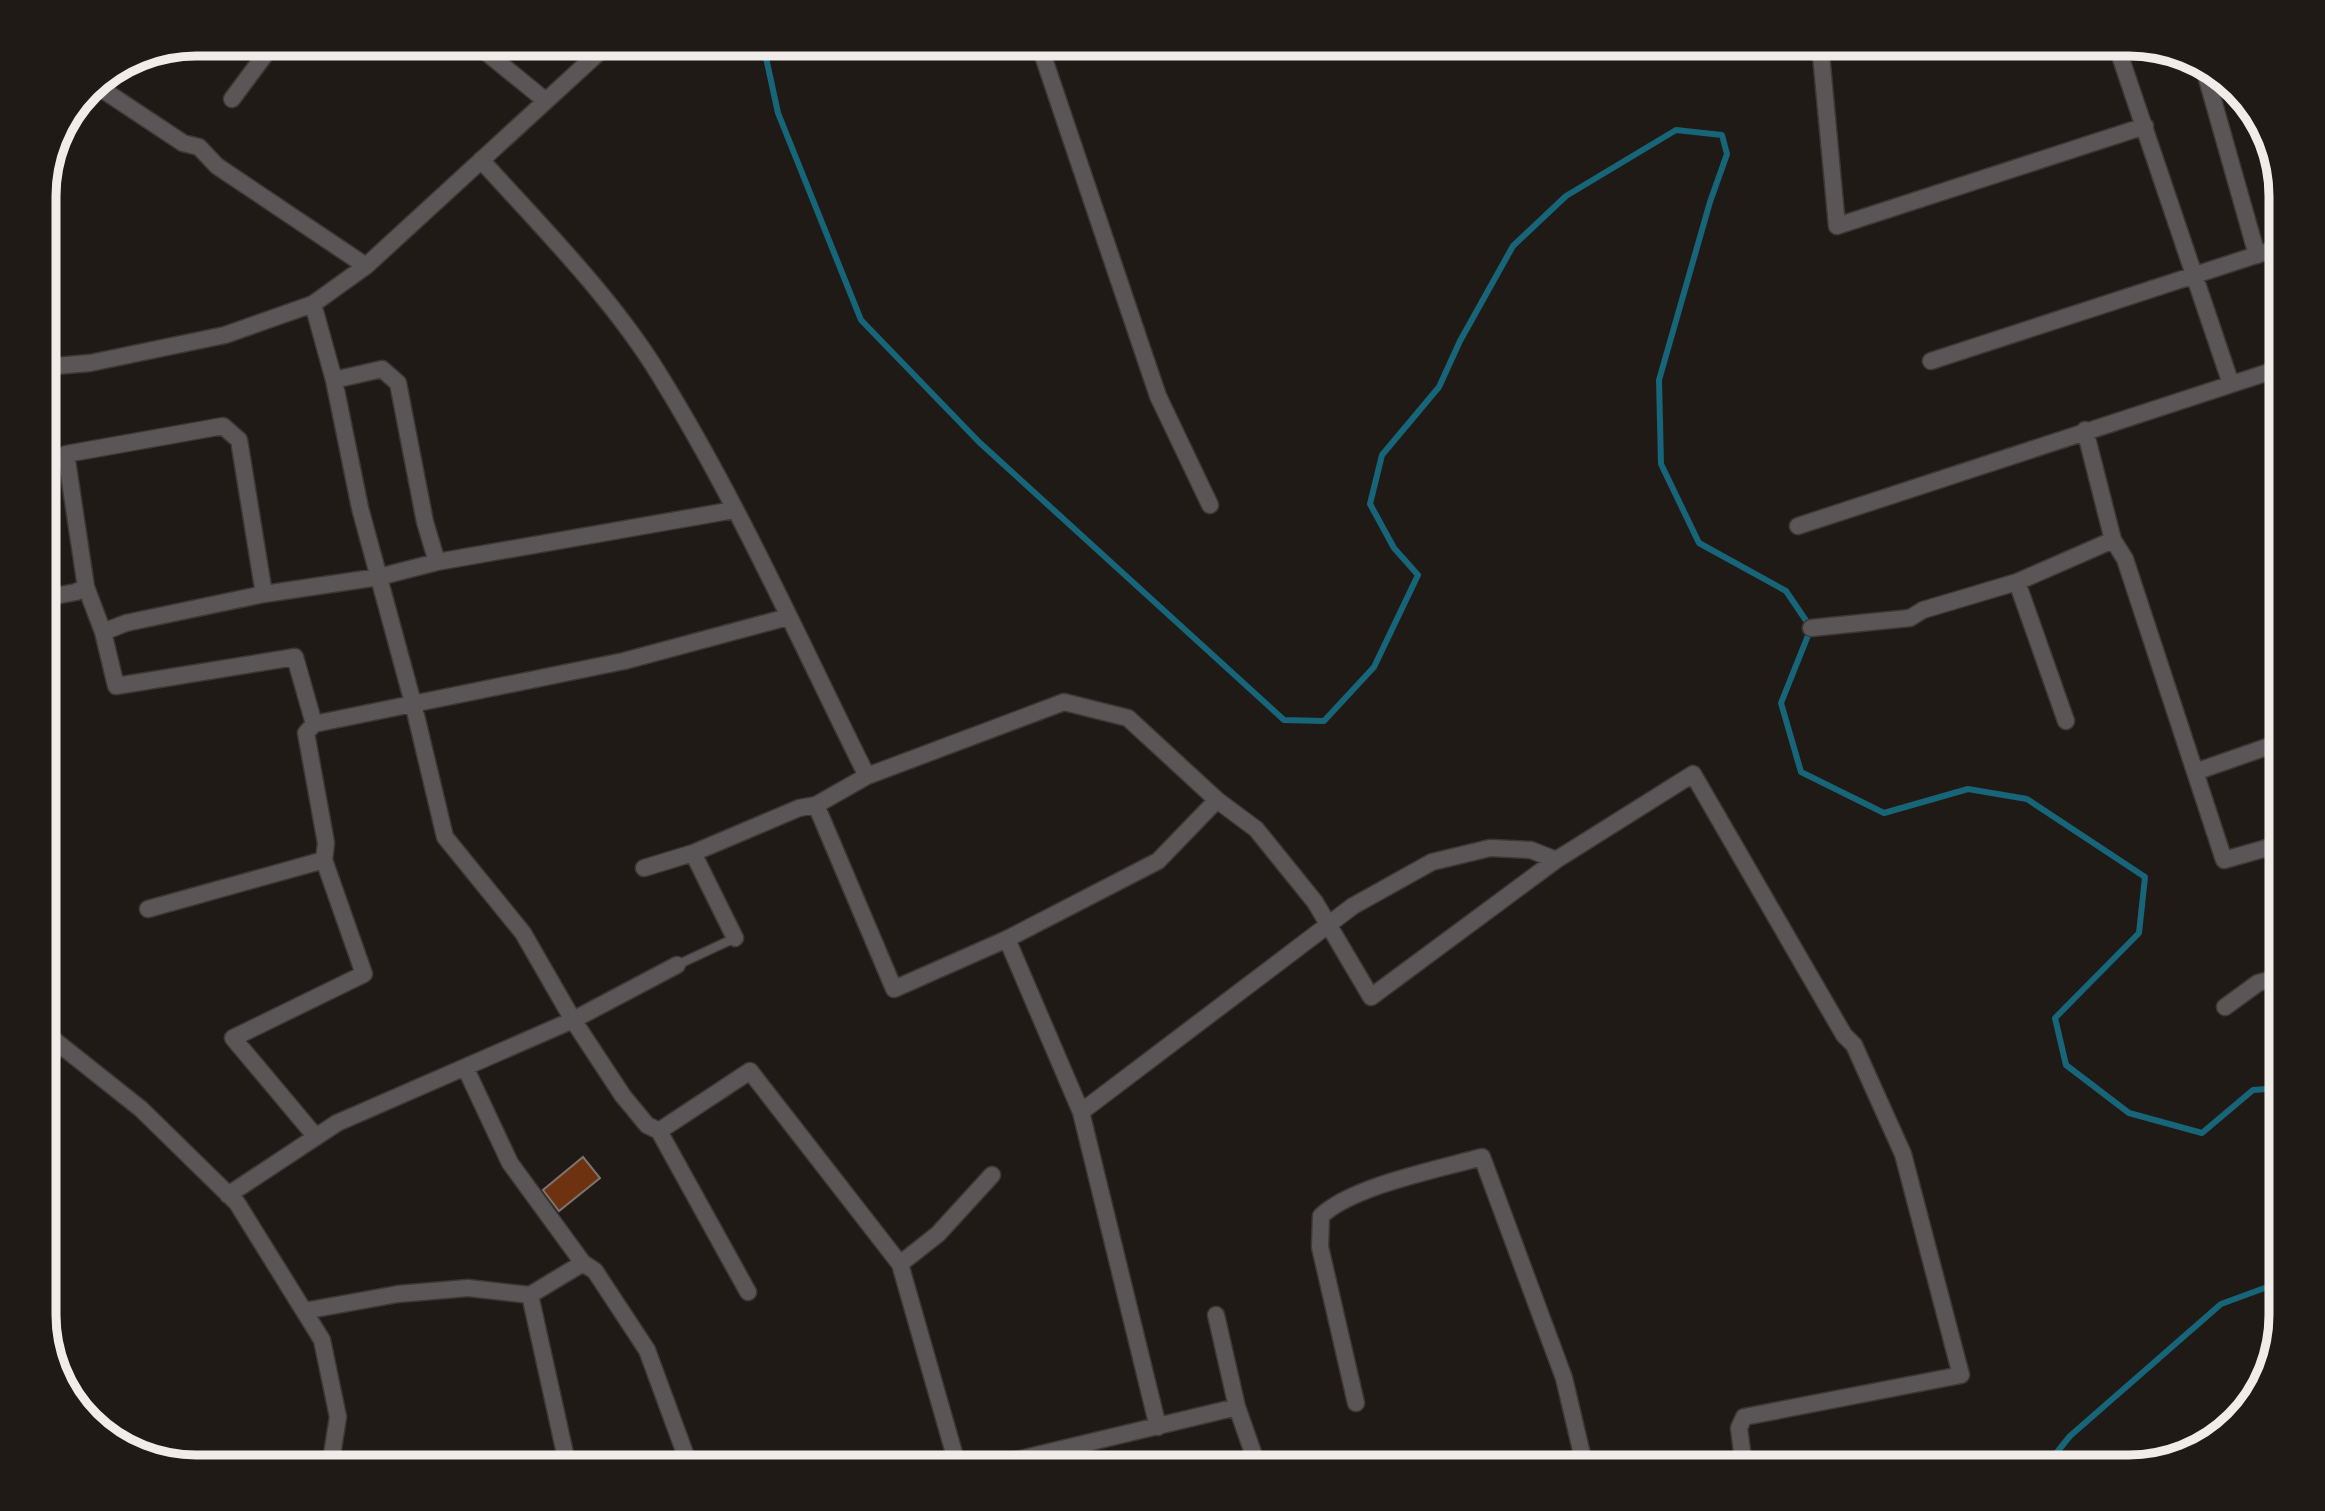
<svg xmlns="http://www.w3.org/2000/svg" width="2325" height="1511" font-family="Helvetica,sans-serif">
<rect width="100%" height="100%" fill="#201a17"/>
<g fill="none" stroke-linecap="round" stroke-linejoin="round">
<path stroke="#166579" stroke-width="6" d="M763,44L778,113L861,320L979,442L1284,720L1324,721L1374,667L1418,575L1394,548L1370,504L1382,455L1439,387L1460,341L1513,246L1566,196L1676,130L1722,135L1727,154L1710,202L1659,380L1661,464L1699,543L1786,591L1811,628L1781,703L1801,772L1884,813L1968,789L2027,799L2145,877L2139,933L2055,1018L2066,1065L2129,1113L2202,1133L2253,1090L2281,1088
M2045,1467L2070,1436L2221,1304L2281,1282"/>
</g>
<path fill="#6f3210" stroke="#7b7370" stroke-width="2" d="M583,1157L600,1178L559,1211L543,1190Z"/>
<g fill="none" stroke-linecap="round" stroke-linejoin="round">
<defs>
<path id="lane" d="M677,965L735,938"/>
<path id="street" d="M476,44L546,101
M1039,44L1158,396L1210,505
M1820,44L1837,226L2145,126
M2116,44L2231,384
M2217,73L2207,79L2257,255
M94,84L183,143L199,147L217,166L366,266
M232,99L273,44
M66,121L97,87
M481,160C542,227 613,299 660,376C739,504 800,642 867,776
M313,304L334,380L360,508L413,703L445,837L523,933L573,1020L623,1096L647,1125L659,1131L748,1292
M1931,361L2281,247
M44,367L90,363L225,335L313,304L366,266L608,44
M334,380L382,369L398,383L425,522L437,562
M2085,430L2113,540L2125,559L2224,860L2281,844
M1798,526L2281,368
M2017,582L2066,721
M264,594L239,440L223,426L66,454L86,587L103,632L116,686L295,657L314,724
M44,598L76,592L86,587
M1811,628L1910,618L1923,610L2017,582L2113,540
M103,632L126,623L264,594L379,577L437,562L734,510
M2195,772L2281,742
M816,805L894,989L1007,939L1158,861L1217,800
M693,853L735,938
M644,868L693,853L799,808L816,805L867,776L1064,702L1128,718L1217,800L1256,829L1315,902L1371,997L1556,860L1693,774L1844,1035L1854,1045L1903,1154L1961,1375L1744,1417L1739,1428L1744,1467
M148,909L324,860
M1007,939L1081,1112L1353,906L1432,862L1490,848L1531,850L1556,860
M2225,1007L2258,983L2281,977
M44,1032L141,1109L237,1203L322,1340L338,1417L330,1467
M44,1064L60,1045
M465,1067L510,1163L583,1263L595,1271L647,1350L690,1467
M1081,1112L1158,1427
M659,1131L750,1071L900,1264L938,1234L992,1175
M316,1137L233,1038L364,974L324,860L326,843L306,733L314,724L624,661L788,617
M228,1195L337,1123L573,1020L677,965
M900,1264L958,1467
M530,1295L568,1467
M304,1311L398,1294L468,1288L530,1295L583,1263
M1216,1315L1237,1407L1258,1467
M57,1366L79,1407
M1356,1403L1320,1247L1321,1216C1352,1186 1439,1169 1482,1157L1564,1378L1585,1467
M987,1467L1237,1407"/>
</defs>
<use href="#lane" stroke="#3d3735" stroke-width="11"/>
<use href="#street" stroke="#3d3735" stroke-width="19"/>
<use href="#lane" stroke="#5a5657" stroke-width="8"/>
<use href="#street" stroke="#5a5657" stroke-width="16"/>
</g>
<path d="M0 0H2325V1511H0ZM196 56H2129A140 140 0 0 1 2269 196V1315A140 140 0 0 1 2129 1455H196A140 140 0 0 1 56 1315V196A140 140 0 0 1 196 56Z" fill="#201a17" fill-rule="evenodd"/>
<path fill="none" stroke="#f0ecea" stroke-width="9" d="M196 56H2129A140 140 0 0 1 2269 196V1315A140 140 0 0 1 2129 1455H196A140 140 0 0 1 56 1315V196A140 140 0 0 1 196 56Z"/>
</svg>
